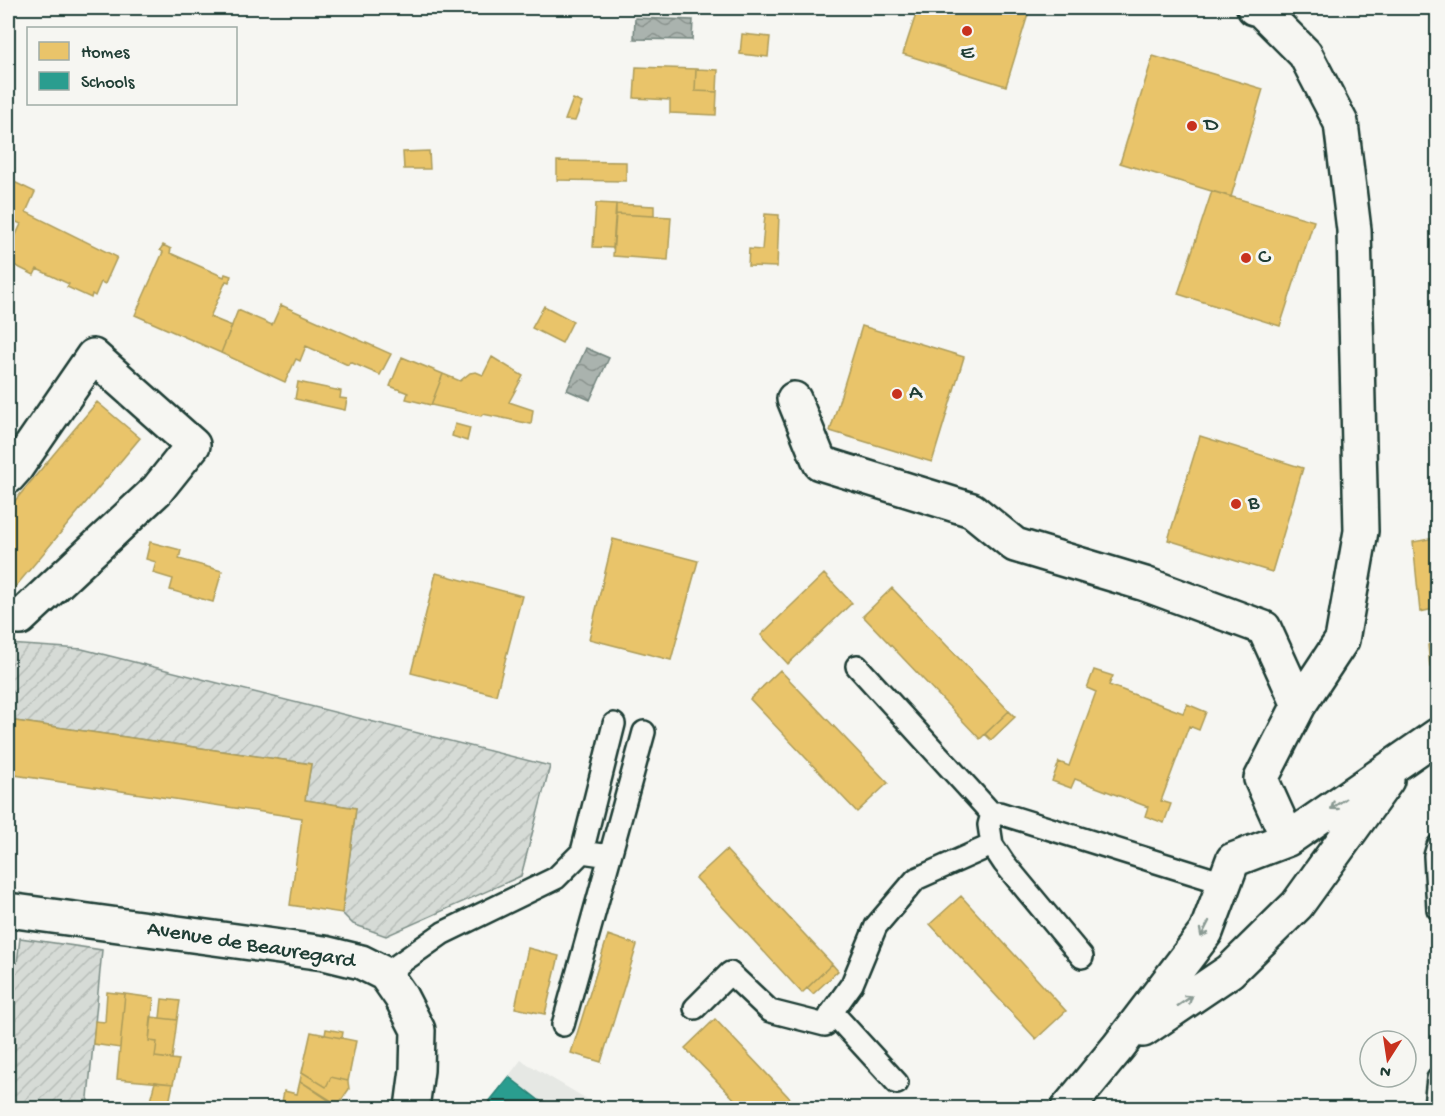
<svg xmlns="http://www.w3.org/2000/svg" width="1445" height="1116" font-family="'Gochi Hand',sans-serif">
<defs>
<pattern id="garden-furrows" width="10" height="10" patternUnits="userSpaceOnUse" patternTransform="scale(1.5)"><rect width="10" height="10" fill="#d6dbd6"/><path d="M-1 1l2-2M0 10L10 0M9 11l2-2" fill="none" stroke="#b7bdb8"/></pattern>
<pattern id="water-waves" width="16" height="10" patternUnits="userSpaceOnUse" patternTransform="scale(1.5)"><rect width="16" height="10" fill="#aab3ae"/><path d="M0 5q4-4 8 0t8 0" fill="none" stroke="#8a938e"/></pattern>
</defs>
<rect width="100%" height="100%" fill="#f6f6f2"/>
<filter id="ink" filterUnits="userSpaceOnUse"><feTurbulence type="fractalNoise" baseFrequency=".0167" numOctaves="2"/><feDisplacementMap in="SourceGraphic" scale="12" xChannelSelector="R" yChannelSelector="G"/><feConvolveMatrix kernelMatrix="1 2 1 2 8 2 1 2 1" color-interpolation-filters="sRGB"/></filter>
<g filter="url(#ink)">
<path fill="#e6e8e4" d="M521,1060L602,1108H484Z"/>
<path fill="url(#garden-furrows)" stroke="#7a8c85" stroke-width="1.5" d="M8,644L82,649L550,766L521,876L386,936L353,924L342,913L356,808L305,800L311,764L8,720Z
M20,938L102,950L87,1108H8V963H17Z"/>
<path fill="url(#water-waves)" stroke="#72847d" stroke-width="1.5" d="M635,18L693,20L692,40L634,39Z
M586,348L609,358L590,400L567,390Z"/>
<path fill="#e9c46a" stroke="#ac9c5a" stroke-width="1.5" d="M918,8H1030L1006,86L903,54Z
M742,34L770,37L768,57L740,54Z
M1153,56L1263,89L1231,197L1120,163Z
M636,67L696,69L695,91L717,92L716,115L670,113V100L634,98Z
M696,69L718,70L717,92L695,91Z
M573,99L582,103L575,121L565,120Z
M429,151L430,169H404L403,152Z
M557,161L626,162V181L557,180Z
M8,164L14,168L10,180L35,192L26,212L117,257L105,284L101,282L95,296L92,294L91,298L67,287L69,284L37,269L34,275L8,262V252L21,224L8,218Z
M1212,191L1314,221L1280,326L1178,294Z
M596,203L616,204L613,248L593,247Z
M616,204L654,206V216L616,214Z
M616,214L671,217L668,260L613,256Z
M765,214L779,215L777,267L748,266L749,249L762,250Z
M163,245L171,249L170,253L224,277L225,274L231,276L229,282L226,281L210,317L232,326L221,353L135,315L163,252L160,250Z
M281,305L391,354L380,375L350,362L348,365L306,346L300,361L296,359L285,382L221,353L238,310L272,325Z
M544,306L573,321L562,343L532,328Z
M862,326L964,357L932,462L830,431Z
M402,357L443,374L431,405L406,399L408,393L390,386Z
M492,357L523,376L509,402L533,410L531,424L483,414L481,416L431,405L443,374L460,381L470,373L476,372L483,375Z
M1438,371V407L1430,372Z
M298,382L341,391L340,398L347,399L345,410L295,399Z
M97,402L140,438L11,592L8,589V509Z
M455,424L470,428L467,441L452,436Z
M1200,436L1303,468L1272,572L1168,540Z
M1434,538L1438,555V608L1420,612L1413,542Z
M613,539L698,561L671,660L589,639Z
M150,542L181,550L179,559L222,571L213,602L170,590L173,579L153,573L156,562L146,559Z
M436,573L522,596L496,695L411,673Z
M824,574L852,603L788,664L761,635Z
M892,588L1009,711L980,739L863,616Z
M1438,641V664L1430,667L1428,645Z
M780,670L888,783L857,812L750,699Z
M1094,670L1113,676L1109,685L1183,713L1187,704L1206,712L1199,730L1189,726L1161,801L1171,804L1164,823L1145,816L1148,807L1075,779L1071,788L1052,781L1059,762L1069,766L1096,692L1087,688Z
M1009,711L1015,717L991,740L985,734Z
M8,720L311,764L305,800L356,808L342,913L290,905L302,818L8,774Z
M726,850L832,964L802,993L696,878Z
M961,896L1066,1011L1036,1039L930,924Z
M608,935L637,945L601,1062L571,1053Z
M528,948L559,956L545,1014L515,1008Z
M832,964L838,971L813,994L807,988Z
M107,992L125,994L120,1048L93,1044L95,1021L105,1022Z
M125,994L154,998L149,1041L157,1042L155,1057L179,1060L173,1084L117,1079Z
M162,999L180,1001L177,1020L160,1018Z
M151,1017L177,1020L172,1059L155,1057L157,1042L149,1041Z
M715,1019L799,1108H743L685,1048Z
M326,1029L343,1032L342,1038L325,1035Z
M311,1032L356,1041L348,1081L331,1077L326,1087L302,1072Z
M302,1072L326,1087L331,1077L348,1081L349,1089L338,1105L300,1081Z
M300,1081L334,1104L333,1108H281L284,1091L297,1094Z
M155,1082L173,1084L168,1108H148Z"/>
<path fill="#2a9d8f" stroke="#278074" stroke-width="1.5" d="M509,1077L549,1108H484Z"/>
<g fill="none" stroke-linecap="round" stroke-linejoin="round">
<defs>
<path id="service" d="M857,666L992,814
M1438,846L1435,856L1438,909
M582,852L614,724
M1082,957L1004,863L992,845L989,825L992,814L999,813L1224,883
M385,974L443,933L556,878L582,852L610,856L644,732
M695,1008L730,973L770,1011L825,1025L832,1012L852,984L876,926L916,879L992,845
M832,1012L897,1083
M563,1025L610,856
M1436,1108L1435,1105L1438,1079"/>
<path id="minor" d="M1254,8L1261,10L1305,54L1341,123L1354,230L1361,531L1342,640L1299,705L1261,779L1288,839
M794,399L820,463L972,510L1015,545L1145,584L1264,628L1299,705
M8,477L16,468L93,356L193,445L157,490L20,618L8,616
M8,910L324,953L361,962L385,974L401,997L418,1030L417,1070L412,1108
M1143,1030L1230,971L1297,905L1387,780
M1068,1108L1119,1046L1206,932L1233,860L1288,839L1438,735"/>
</defs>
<use href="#service" stroke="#1f3d34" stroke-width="26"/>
<use href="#minor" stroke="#1f3d34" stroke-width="38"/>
<use href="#service" stroke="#f6f6f2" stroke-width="21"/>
<use href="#minor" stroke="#f6f6f2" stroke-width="33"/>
</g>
<defs><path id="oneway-shaft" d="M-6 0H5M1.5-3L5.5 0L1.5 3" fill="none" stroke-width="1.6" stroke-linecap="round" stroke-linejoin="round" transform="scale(1.5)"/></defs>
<g stroke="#8a9a93">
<use href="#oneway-shaft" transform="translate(1338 804) rotate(145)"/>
<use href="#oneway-shaft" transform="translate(1205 929) rotate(117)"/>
<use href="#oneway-shaft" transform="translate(1185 1001) rotate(-34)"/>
</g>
</g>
<g fill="#c8321e" stroke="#f6f6f2" stroke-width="2">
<circle cx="967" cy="31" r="6"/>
<circle cx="1192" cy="126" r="6"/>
<circle cx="1246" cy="258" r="6"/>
<circle cx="897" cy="394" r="6"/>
<circle cx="1236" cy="504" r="6"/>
</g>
<g text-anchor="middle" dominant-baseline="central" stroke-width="6" stroke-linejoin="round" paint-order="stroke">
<g font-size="22" fill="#1f3d34" stroke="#f6f6f2" text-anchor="start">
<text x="967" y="54" text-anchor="middle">E</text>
<text x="1204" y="126">D</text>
<text x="1258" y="258">C</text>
<text x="909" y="394">A</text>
<text x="1248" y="504">B</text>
</g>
<g font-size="22" fill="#1f3d34" stroke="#f6f6f2">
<text transform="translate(251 946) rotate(9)">Avenue de Beauregard</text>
</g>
</g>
<rect width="1445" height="1116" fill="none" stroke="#f6f6f2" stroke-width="30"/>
<rect x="15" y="15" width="1415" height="1086" fill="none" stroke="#1f3d34" stroke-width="2" filter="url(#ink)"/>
<rect x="27" y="27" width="210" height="78" fill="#f6f6f2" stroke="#a0aca6" stroke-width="1.5"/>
<rect x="39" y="42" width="30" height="18" fill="#e9c46a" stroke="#a0aca6" stroke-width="1.5"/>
<text x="81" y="57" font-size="18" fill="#1f3d34">Homes</text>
<rect x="39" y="72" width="30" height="18" fill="#2a9d8f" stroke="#a0aca6" stroke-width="1.5"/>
<text x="81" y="87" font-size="18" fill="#1f3d34">Schools</text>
<g transform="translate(1388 1059) rotate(192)"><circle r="28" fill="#f6f6f2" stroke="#a0aca6" stroke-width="1.5"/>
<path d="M0-4.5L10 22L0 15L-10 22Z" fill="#c8321e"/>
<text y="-9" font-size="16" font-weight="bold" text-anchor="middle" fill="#1f3d34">N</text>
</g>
</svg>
